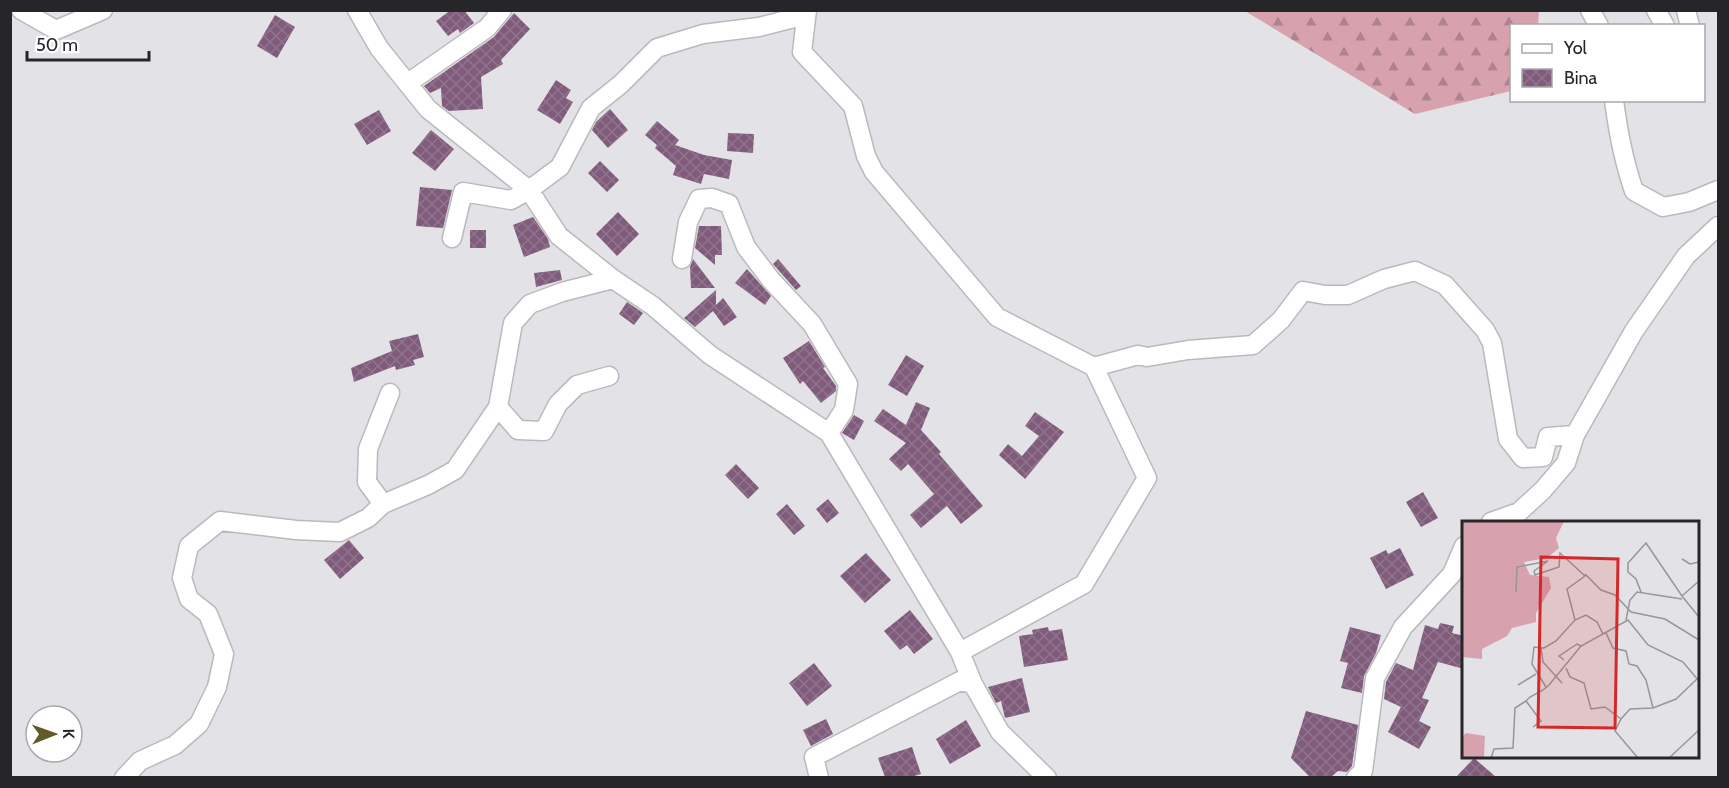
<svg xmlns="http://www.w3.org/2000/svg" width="1729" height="788" font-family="Cabin,sans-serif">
<defs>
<pattern id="forest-firs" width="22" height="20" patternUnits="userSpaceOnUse" patternTransform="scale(1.5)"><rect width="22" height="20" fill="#d8a1ae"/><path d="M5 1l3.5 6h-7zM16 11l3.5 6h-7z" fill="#af838e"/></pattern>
<pattern id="building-cross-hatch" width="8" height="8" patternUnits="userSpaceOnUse" patternTransform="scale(1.5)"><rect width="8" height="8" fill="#805b7c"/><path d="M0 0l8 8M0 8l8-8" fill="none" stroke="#90748c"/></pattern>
</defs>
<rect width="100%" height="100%" fill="#e3e2e6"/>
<path fill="url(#forest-firs)" d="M1245,11H1539L1538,25L1512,26L1511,91L1415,114Z"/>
<path fill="url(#building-cross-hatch)" d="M451,10H464L474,23L460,33L458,29L448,36L436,21Z
M514,13L530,29L501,60L503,64L481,77L483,109L449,111L442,106L441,88L430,93L424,86L494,37Z
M275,15L295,27L277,58L257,46Z
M556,80L571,90L566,98L573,102L560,124L537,110Z
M610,109L628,130L608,148L592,130L596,122Z
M379,110L391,131L367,145L354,124Z
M657,121L679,140L675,145L704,155L732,160L729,179L704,174L701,184L673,175L676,166L655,148L657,145L645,135Z
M431,130L454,149L435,171L412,153Z
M728,133L754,134L753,153L727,151Z
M600,161L619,180L607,192L588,173Z
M420,187L452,190L443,228L416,226Z
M618,212L639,234L617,256L596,234Z
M533,217L548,239L550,247L524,257L513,225Z
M699,226H721L722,255H715V265L695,248Z
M470,230H486V248H470Z
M693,259L715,288H691L690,267Z
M778,259L801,286L796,290L773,264Z
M747,269L771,296L765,305L735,283Z
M560,270L562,280L536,287L534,273Z
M716,290V305L723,298L737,317L724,326L713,311L695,327L684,318Z
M627,302L643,313L634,325L619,314Z
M418,334L424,357L413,360L415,365L396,370L395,366L354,382L351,368L392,351L389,341Z
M809,341L825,367L823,368L836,386V391L821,403L803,381L800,384L783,358Z
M906,355L924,366L907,396L888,385Z
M916,402L930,408L921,430L941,452L939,454L983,506L961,524L947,506L921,528L910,515L934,494L908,464L901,471L889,459L906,443L874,421L883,409L906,425Z
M1035,412L1064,432L1025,479L999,455L1008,444L1022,456L1039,436L1025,426Z
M854,415L864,421L854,440L842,433Z
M736,464L759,488L748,499L725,475Z
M1423,492L1438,518L1421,527L1406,502Z
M828,499L839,513L827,523L816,509Z
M787,504L805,526L794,535L776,514Z
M349,540L364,558L340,579L324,560Z
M1400,548L1414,575L1386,589L1370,558L1386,550L1388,554Z
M866,553L891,580L865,603L840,576Z
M910,610L933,639L914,654L907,645L900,650L884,631Z
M1440,623L1454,626L1452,633L1464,636V669L1438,662L1422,698L1429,700L1419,721L1431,727L1419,749L1388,732L1401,707L1384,699L1386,682L1396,663L1413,670L1425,625L1438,629Z
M1048,627L1049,631L1062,629L1068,660L1024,667L1019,636L1033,634L1032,630Z
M1350,627L1381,635L1376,653L1364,676L1362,693L1341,688L1348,663L1340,661Z
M814,663L832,686L807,706L789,683Z
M1022,678L1030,712L1005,718L1001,701L996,703L988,687Z
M1306,711L1358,725L1352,766L1347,772L1338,771L1331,777H1310L1291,758Z
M826,719L833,734L811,746L803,730Z
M966,720L981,746L950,764L936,739Z
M912,747L921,774L911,777H885L878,758Z
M1474,758L1496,777H1456Z"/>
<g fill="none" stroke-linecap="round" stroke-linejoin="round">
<defs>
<path id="minor" d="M21,10L56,30L103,10
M357,10L379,48L428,109L529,190L559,236L613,279L653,306L710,355L829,433L960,652L1084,584L1147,478L1094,367L997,317L874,172L866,156L853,106L802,52L807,10
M1590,10L1599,26
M1656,10L1665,26
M1686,10L1690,26
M408,83L487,28L502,10
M1614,100C1618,132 1624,162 1634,191L1663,207L1689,202L1718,190
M452,238L463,192L511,200L529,190L560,167L591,108L621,84L657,48L703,34L759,27L806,15
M682,259L688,222L699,199L712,198L729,204L746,247L771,280L812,324L848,384L844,410L829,433
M1094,367L1138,355L1147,357L1188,350L1253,345L1281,320L1303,291L1325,295H1348L1384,279L1415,271L1445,285L1485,330L1492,343L1508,439L1523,458L1543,457L1548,437L1575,435L1634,331L1686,256L1718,226
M498,407L518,430L544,431L558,404L577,385L609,376
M383,504L367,482L368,449L390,393
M1491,522L1519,512L1543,490L1566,463L1575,435
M960,652L973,684L1000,732L1047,778
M124,778L140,761L175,745L199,724L217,687L224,654L208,614L189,599L182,578L189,546L220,521L296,530L340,532L368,518L383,504L428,485L455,470L498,407L513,323L530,304L562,292L613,279
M819,778L814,757L960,681L973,684
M1356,778L1363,771L1375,678L1403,627L1452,574L1464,546"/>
</defs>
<use href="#minor" stroke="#bab9bc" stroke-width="21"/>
<use href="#minor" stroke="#fff" stroke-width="18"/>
</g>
<g transform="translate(1462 521)">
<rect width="237" height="237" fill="#e3e2e6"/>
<path d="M0,0H102L94,17L97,27L85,37L62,41L68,54L87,56L89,67L74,92V101L50,107L45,115L20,128V138L0,136ZM4,212L23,215L22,237H0V216Z" fill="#d8a1ae"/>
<path fill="none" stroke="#97969a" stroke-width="1.5" d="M220,38L228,43L237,41M123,53L139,69L153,74L169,91L203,98L237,119M237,60L220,75L237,96M54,71L55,46L86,40L72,50L73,54L97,46L98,32L123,55L105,68L113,99M179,71L174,58L166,51V42L184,22L220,75M164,99L168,79L175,71L220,78M144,112L151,127L164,130L167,143L175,145L184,159L191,187M141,113L166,99L186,124L221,141L237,160M79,127L81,141L100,162M102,139L97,135L115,123L119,125M104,147L108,156L122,162L129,188L143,186L159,198M56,164L74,153M64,180L79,200L71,206M29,237L32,228L51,227L53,187L64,180L68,176L81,169L87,164L119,125L141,113L135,101L124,94L113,99L94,120L82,127L72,126L70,143L84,166M176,237L153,210L159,198L168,188L191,187L214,178L236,157M207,237L237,209"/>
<path fill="#d62828" fill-opacity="0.15" stroke="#d62828" stroke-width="3" d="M79,36L156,38L153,207L76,206Z"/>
<rect width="237" height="237" fill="none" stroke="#262527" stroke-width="3"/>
</g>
<rect width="1729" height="788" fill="none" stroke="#262527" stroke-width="24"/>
<rect x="1510" y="24" width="195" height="78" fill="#ffffff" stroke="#a8a8a9" stroke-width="1.5"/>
<rect x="1522" y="44" width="30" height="9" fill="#ffffff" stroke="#a8a8a9" stroke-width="1.5"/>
<text x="1564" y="54" font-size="18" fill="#262527">Yol</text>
<rect x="1522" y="69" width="30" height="18" fill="url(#building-cross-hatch)" stroke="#a8a8a9" stroke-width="1.5"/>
<text x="1564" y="84" font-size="18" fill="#262527">Bina</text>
<g transform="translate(54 734) rotate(89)"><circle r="28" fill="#ffffff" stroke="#a8a8a9" stroke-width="1.5"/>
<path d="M0-4.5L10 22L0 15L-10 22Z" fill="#625b28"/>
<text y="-9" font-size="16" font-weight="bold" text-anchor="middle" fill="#262527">K</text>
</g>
<path d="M27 51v9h122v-9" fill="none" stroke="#262527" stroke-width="3"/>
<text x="36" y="51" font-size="18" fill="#262527" stroke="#ffffff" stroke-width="4.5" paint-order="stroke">50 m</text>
</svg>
